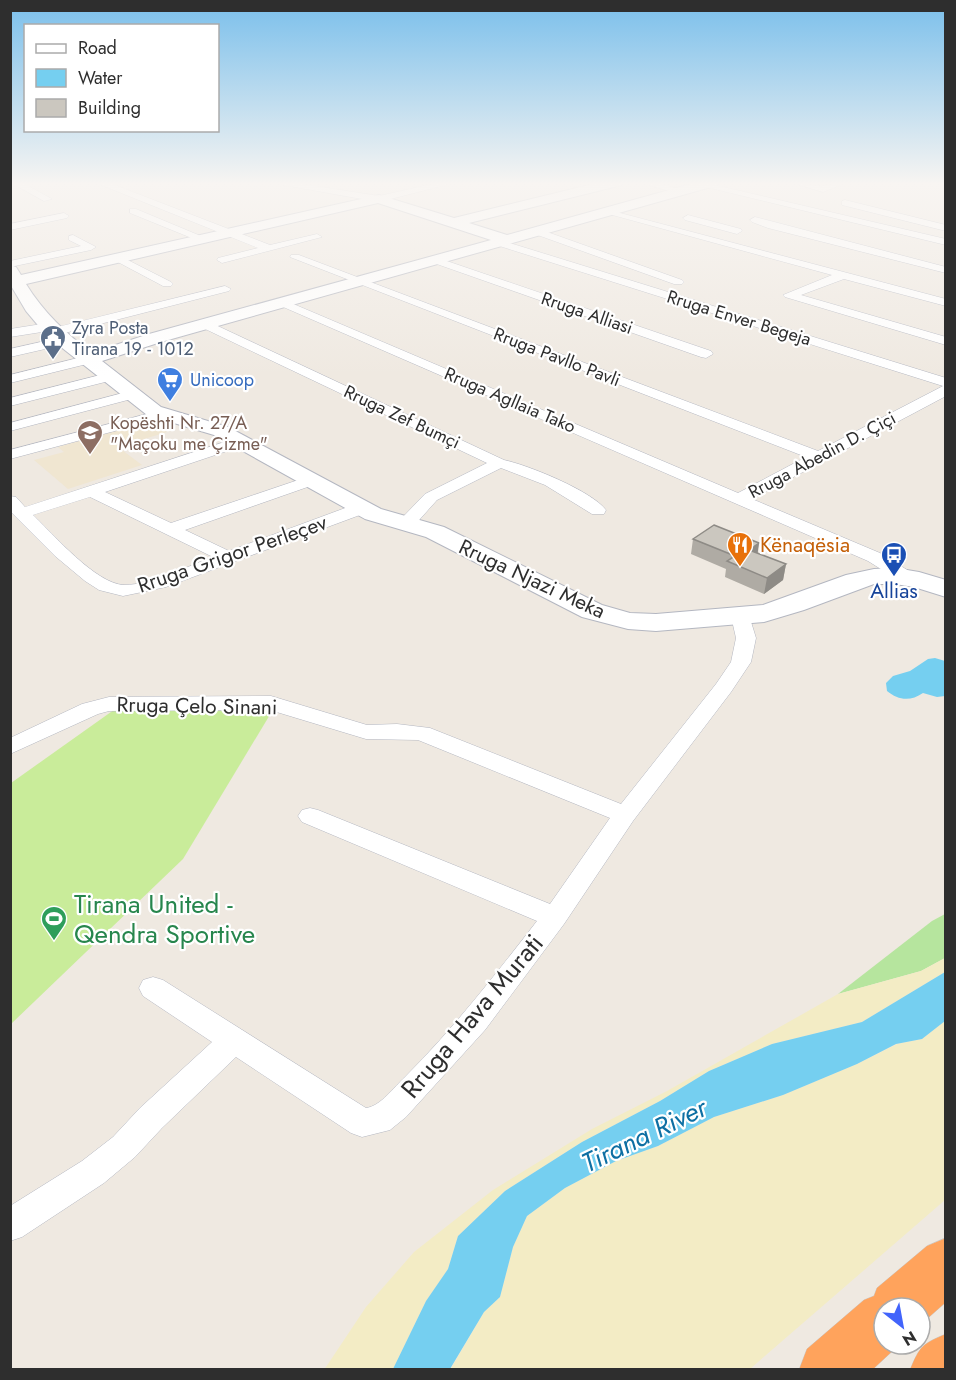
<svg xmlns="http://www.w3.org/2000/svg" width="956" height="1380" font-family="Jost,sans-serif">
<rect width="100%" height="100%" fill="#efe9e1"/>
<path fill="#f0e6d1" d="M148,422L167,432L118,447L142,465L68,489L34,460L64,452L58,447Z"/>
<path fill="#b6e59e" d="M945,914V958L921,971L838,994L932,921Z"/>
<path fill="#f3ecc5" d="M945,958V972L862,1022L772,1044L709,1071L660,1101L582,1142L505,1191L458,1236L448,1269L426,1301L393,1369L324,1370L366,1307L414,1252L493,1190L592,1129L667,1091L838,994L921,971Z
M945,1021V1200L750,1369L450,1370L484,1312L500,1297L513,1247L527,1216L565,1188L616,1161L658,1146L714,1117L783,1095L857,1064L897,1044L922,1039Z"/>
<path fill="#c9ec9a" d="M118,707L274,708L183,859L11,1024V783Z"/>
<path fill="#75cff0" d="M935,658L945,661V696L937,697L923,693C910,702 898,700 887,691L886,683L893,676L910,671L928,659Z
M945,972V1021L922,1039L896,1044L857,1064L783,1095L714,1117L658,1146L616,1161L565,1188L527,1216L513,1247L500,1297L484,1312L450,1369H393L426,1301L448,1269L458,1236L505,1191L582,1142L660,1101L709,1071L772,1044L862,1022Z"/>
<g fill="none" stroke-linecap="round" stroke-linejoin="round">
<defs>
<path id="street" d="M10,182H21L52,199L44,201Z
M94,182H107L270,245L317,234L322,237L222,263L217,260L218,258L258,248Z
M267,182H289L379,196L441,182H457L379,202Z
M638,182H654L685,191L680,194Z
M702,182L946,239V245L702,186Z
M790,182C800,182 815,187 824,186C833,185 839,182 848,182L823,192Z
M845,200L946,225V231L842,205V201Z
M130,209H136L208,239L199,241L130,213Z
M605,209L946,299V306L844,279L801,295L946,337V345L785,297L783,295L832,275L605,213Z
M64,213L69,216L67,218L10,230V224Z
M688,215L741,229L742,231L737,234L685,220L683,218Z
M755,217L946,267V273L768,228L752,222L750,220Z
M536,228L682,280L684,282L682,284H674L532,233L531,231Z
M73,235L96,247L91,250L10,267V261L81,246L69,240V236Z
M497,239L946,378V396L752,499L880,553L912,573L915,577L912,581H900L868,561L274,303L276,300H284L738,493L806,457L290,257L291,255H299L818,451L943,386L493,244V240Z
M118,255L171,282L173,284L171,286H163L114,260V256Z
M435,257L711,351L713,354L706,358L701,357L431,262V258Z
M225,286L231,289L229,291L53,336L49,335L48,331L10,337V329L48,323L52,324L53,328Z
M205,320L504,460C528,465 592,491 606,510L604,514H592L545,485L501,468L437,500L412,528H400L397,524L400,520L425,494L487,463L201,327L199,324L201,321Z
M63,337L67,338L69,341L67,344L10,357V349Z
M86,356L93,360L91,363L10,383V375Z
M108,373L113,374L115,377L113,380L10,406V398Z
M134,390L139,391L141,394L139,397L10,431V423Z
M162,410L167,411L169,414L167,417L10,459V450Z
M243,436L251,441L248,444L105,492L171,523L307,477H319L321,480L319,483L185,530L229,551L356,504L362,503L370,508L368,512L166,587L123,596L99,590L85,581L55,556L10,511V496L16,497L25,507ZM90,497L213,557C188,566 151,585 124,585C96,584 53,534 33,515Z
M741,610L748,612L756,638L751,662L731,692L633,821L564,924L485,1030L406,1117L390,1130L362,1137L351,1133L236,1057L162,1128L135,1157L104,1183L22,1237L10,1241V1206L82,1161L113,1137L140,1108L212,1042L143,996L139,988L143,980L153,977L163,980L366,1108C381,1106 394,1087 405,1077C454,1028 495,975 537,921L302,822L298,816L302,810L310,808L318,810L550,904L610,818L418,740L366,739L270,710L109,711L98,714L10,754V738L82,704L109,697L271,696L367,725L397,724L430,728L621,804L716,684L731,662L736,638L731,616L734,612Z"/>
<path id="secondary" d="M601,182H623L622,185L469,223L507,235L698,182H719L718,185L161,342L102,361L161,407L228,427L381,509L444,527L602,605L630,613L656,614L763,605L846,575L874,569L895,568L919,572L946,580V597L914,587L895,584H874L804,610L764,622L656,631L628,629L582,617L426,537L365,519L214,435L147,415L47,336L26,311L10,284V265L16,267L21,275L379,195L454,218ZM378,203L491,240L149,334L91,353C65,332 44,313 26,284Z"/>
<path id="highway" d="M946,1238V1302L920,1325V1308H884V1344H900L872,1370H799L807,1349L864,1300L874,1296L877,1288L927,1246Z
M946,1334V1370H910C920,1346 922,1344 946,1334Z"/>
</defs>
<use href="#street" stroke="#b4b7c1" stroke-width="1"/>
<use href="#secondary" stroke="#b4b7c1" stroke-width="2"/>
<use href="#highway" stroke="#c9c9c9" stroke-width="1"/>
<use href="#street" fill="#fff" fill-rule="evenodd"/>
<use href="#secondary" fill="#fff" fill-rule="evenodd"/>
<use href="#highway" fill="#ffa35c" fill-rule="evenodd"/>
</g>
<path fill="#afaba4" d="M693,539L759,543L757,553L786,564L783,580L764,594L725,577L726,569L691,554Z"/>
<path fill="#8e8b86" d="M759,543L757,558L749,550Z
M786,564L783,580L764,594L767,578Z"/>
<path fill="#cbc7bf" stroke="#8e8b86" stroke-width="1.5" d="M714,525L759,543L749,550L786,564L767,578L727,561L735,556L693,539Z"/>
<linearGradient id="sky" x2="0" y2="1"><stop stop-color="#7abfeb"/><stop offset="0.49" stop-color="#f8f5f2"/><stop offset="1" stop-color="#f8f5f2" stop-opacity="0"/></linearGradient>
<rect width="956" height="375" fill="url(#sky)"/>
<defs>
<symbol id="civic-pin" viewBox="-11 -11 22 30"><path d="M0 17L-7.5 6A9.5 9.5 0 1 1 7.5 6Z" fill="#5c6f8a" stroke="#fff"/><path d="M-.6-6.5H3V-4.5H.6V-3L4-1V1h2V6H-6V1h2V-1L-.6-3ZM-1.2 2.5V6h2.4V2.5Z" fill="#fff"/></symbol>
<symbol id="supermarket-pin" viewBox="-11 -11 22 30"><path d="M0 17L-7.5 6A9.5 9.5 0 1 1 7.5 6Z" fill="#3f7fe0" stroke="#fff"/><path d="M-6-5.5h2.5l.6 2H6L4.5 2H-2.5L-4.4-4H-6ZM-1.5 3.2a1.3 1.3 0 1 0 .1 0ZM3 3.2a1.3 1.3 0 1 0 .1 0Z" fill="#fff"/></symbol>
<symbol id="school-pin" viewBox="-11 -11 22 30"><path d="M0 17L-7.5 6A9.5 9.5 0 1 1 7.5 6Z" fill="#8d6e63" stroke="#fff"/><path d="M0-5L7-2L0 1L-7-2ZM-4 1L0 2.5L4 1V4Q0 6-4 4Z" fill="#fff"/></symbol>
<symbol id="restaurant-pin" viewBox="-11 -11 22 30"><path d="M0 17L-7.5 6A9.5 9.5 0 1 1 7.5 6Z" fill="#e8710a" stroke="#fff"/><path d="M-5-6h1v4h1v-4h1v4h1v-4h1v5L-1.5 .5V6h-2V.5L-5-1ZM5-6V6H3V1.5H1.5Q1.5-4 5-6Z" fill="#fff"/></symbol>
<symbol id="bus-pin" viewBox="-11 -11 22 30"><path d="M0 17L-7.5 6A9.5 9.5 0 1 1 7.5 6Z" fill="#1a4fb4" stroke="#fff"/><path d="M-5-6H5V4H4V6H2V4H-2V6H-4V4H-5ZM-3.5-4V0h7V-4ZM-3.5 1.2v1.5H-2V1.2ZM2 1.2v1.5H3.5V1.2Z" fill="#fff"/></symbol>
<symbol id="stadium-pin" viewBox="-11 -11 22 30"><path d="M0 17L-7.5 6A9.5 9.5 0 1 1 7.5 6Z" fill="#2e9e5b" stroke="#fff"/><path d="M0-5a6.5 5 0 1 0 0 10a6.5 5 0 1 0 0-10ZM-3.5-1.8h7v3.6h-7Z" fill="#fff"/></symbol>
</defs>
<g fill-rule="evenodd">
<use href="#civic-pin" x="38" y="323" width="30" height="40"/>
<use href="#supermarket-pin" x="155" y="365" width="30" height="40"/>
<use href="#school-pin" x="75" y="418" width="30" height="40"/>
<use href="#restaurant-pin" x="725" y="530" width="30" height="40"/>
<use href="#bus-pin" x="879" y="540" width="30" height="40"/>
<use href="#stadium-pin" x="39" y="904" width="30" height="40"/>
</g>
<g text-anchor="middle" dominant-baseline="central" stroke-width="4.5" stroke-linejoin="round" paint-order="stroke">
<g font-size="18" fill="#2e2e2e" stroke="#fff">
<text transform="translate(587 313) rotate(19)">Rruga Alliasi</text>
<text transform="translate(739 318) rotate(17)">Rruga Enver Begeja</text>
<text transform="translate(557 357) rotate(21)">Rruga Pavllo Pavli</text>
<text transform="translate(510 400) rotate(23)">Rruga Agllaia Tako</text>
<text transform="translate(402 417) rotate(25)">Rruga Zef Bumçi</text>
<text transform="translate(822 455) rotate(-28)">Rruga Abedin D. Çiçi</text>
</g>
<g font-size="18" fill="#4e5e75" stroke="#fff" text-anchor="start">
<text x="72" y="328">Zyra Posta<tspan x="72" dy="21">Tirana 19 - 1012</tspan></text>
</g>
<g font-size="18" fill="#366cbe" stroke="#fff" text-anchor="start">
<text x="190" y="380">Unicoop</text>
</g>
<g font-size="18" fill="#785e54" stroke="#fff" text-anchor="start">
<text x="110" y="423">Kopështi Nr. 27/A<tspan x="110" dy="21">"Maçoku me Çizme"</tspan></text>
</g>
<g font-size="21" fill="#c56008" stroke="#fff" text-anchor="start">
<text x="760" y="545">Kënaqësia</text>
</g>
<g font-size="21" fill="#2e2e2e" stroke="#fff">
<text transform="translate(232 554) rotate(-19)">Rruga Grigor Perleçev</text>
<text transform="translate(532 579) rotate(25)">Rruga Njazi Meka</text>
<text transform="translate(197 706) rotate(1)">Rruga Çelo Sinani</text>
</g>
<g font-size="21" fill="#164399" stroke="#fff">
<text x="894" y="591">Allias</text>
</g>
<g font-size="26" fill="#27864d" stroke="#fff" text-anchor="start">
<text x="74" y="904">Tirana United -<tspan x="74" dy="30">Qendra Sportive</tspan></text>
</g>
<g font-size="26" fill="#2e2e2e" stroke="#fff">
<text transform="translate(472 1016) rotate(-50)">Rruga Hava Murati</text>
</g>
<g font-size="27" font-style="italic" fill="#0d6fa3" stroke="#fff">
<text transform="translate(644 1135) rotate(-26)">Tirana River</text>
</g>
</g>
<rect width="956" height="1380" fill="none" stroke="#2e2e2e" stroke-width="24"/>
<rect x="24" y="24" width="195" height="108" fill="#ffffff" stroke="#ababab" stroke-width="1.5"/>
<rect x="36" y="44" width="30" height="9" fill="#ffffff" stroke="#ababab" stroke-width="1.5"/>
<text x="78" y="54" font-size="18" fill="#2e2e2e">Road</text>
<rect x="36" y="69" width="30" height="18" fill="#75cff0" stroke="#ababab" stroke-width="1.5"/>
<text x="78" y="84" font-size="18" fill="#2e2e2e">Water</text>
<rect x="36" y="99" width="30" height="18" fill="#cbc7bf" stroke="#ababab" stroke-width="1.5"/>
<text x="78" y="114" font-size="18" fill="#2e2e2e">Building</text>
<g transform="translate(902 1326) rotate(149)"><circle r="28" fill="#ffffff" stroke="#ababab" stroke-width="1.5"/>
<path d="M0-4.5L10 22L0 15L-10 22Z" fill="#4264fb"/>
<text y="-9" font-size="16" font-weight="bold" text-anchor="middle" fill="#2e2e2e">N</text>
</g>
</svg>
